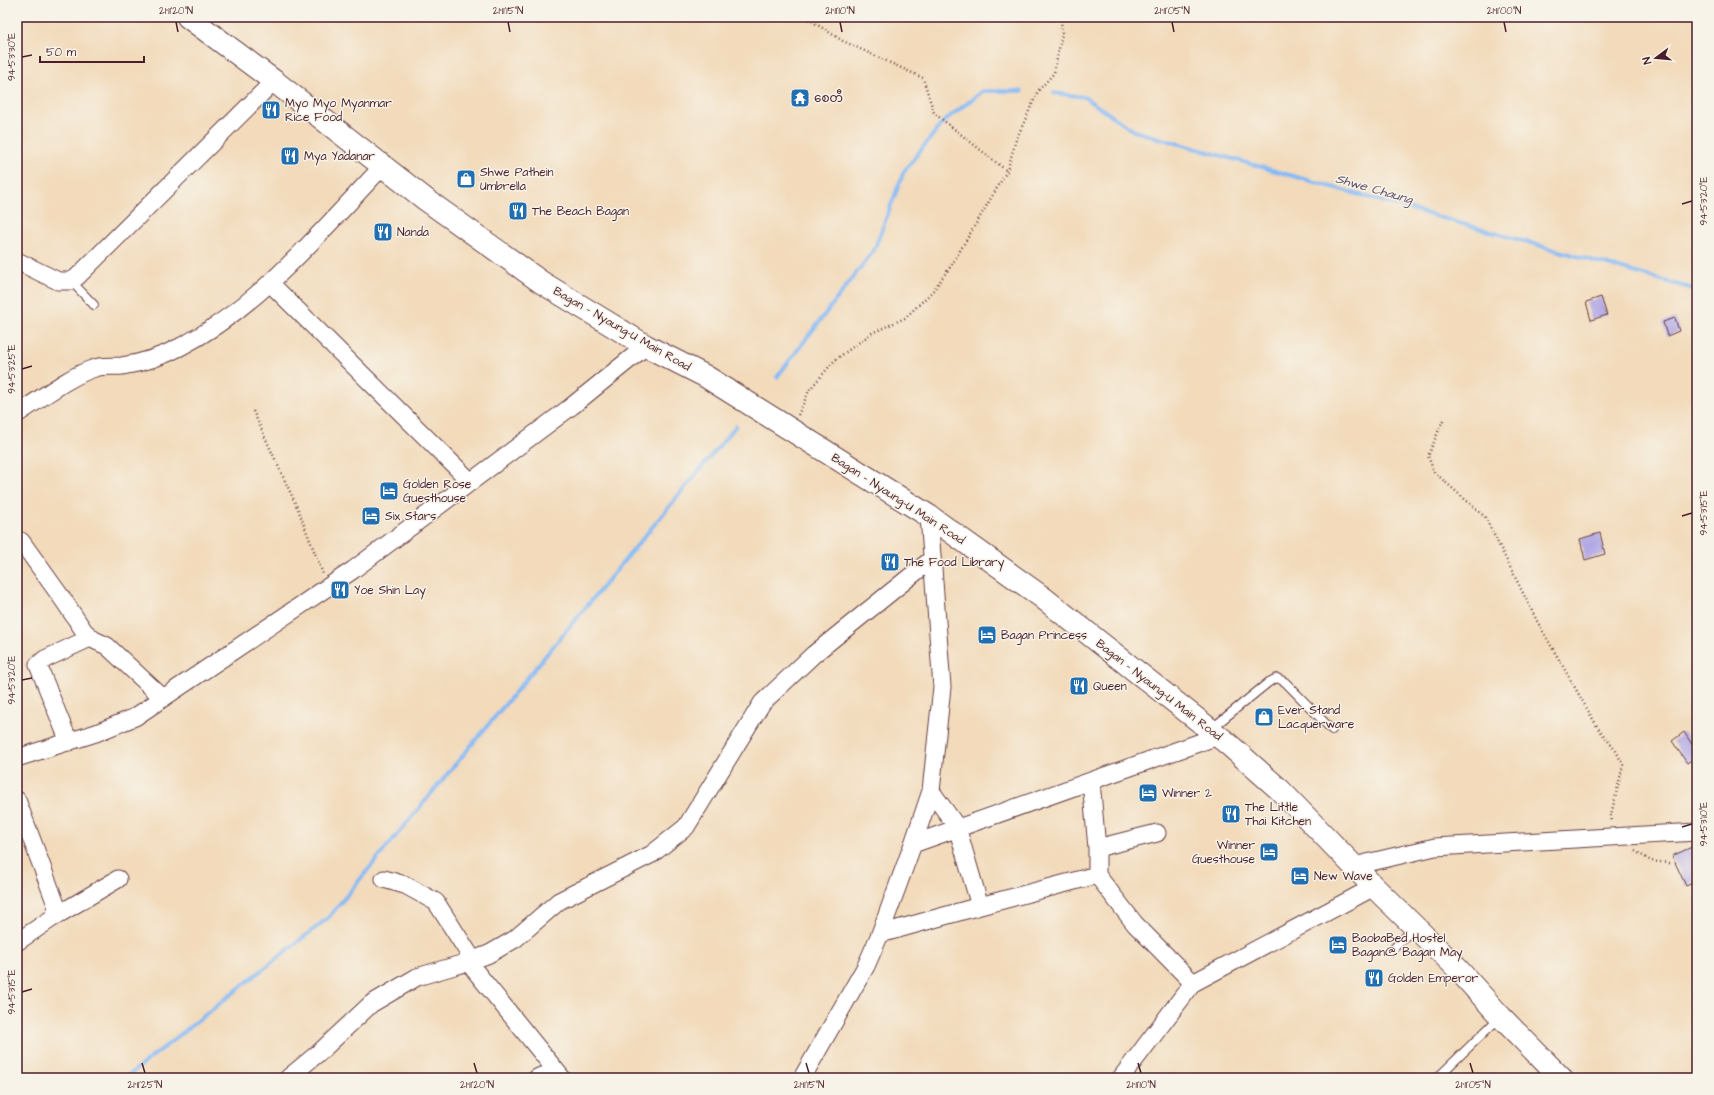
<svg xmlns="http://www.w3.org/2000/svg" width="1714" height="1095" font-family="'Architects Daughter','Noto Sans Myanmar',sans-serif">
<rect width="100%" height="100%" fill="#f7f3e8"/>
<filter id="ink" filterUnits="userSpaceOnUse"><feTurbulence type="fractalNoise" baseFrequency=".025" numOctaves="2"/><feDisplacementMap in="SourceGraphic" scale="8" xChannelSelector="R" yChannelSelector="G"/><feConvolveMatrix kernelMatrix="1 2 1 2 8 2 1 2 1" color-interpolation-filters="sRGB"/></filter>
<filter id="wash" filterUnits="userSpaceOnUse"><feTurbulence type="fractalNoise" baseFrequency=".012" numOctaves="4" result="noise"/><feDisplacementMap in="SourceGraphic" scale="16" xChannelSelector="R" yChannelSelector="G"/><feGaussianBlur stdDeviation="0.9" result="paint"/><feColorMatrix in="noise" values="0 0 0 0 0 0 0 0 0 0 0 0 0 0 0 0 0 1.4 0 .05"/><feComposite in="paint" operator="in"/></filter>
<g filter="url(#wash)">
<rect width="100%" height="100%" fill="#f2daba"/>
<g fill="none" stroke-linecap="round" stroke-linejoin="round">
<path stroke="#86baf4" stroke-width="4" d="M1054,93L1084,97L1134,131L1697,290
M777,377L874,250L904,171L944,121L983,91H1022
M125,1078L328,918L736,426"/>
</g>
<g id="blocks">
<path fill="#aea4e4" d="M1601,297L1607,315L1591,320L1586,302Z
M1675,318L1679,331L1667,336L1663,322Z
M1600,533L1605,554L1585,560L1580,539Z
M1684,732L1697,752V756L1687,763L1672,741Z
M1694,846L1697,853V881L1686,886L1672,856Z"/>
</g>
</g>
<g filter="url(#ink)">
<use href="#blocks" fill-opacity="0" stroke="#633b40" stroke-width="1"/>
<g fill="none" stroke-linecap="round" stroke-linejoin="round">
<defs>
<path id="service" d="M71,281L94,305
M1211,729L1269,682L1277,678L1285,682L1332,730
M1391,951L1414,928
M1437,1078L1500,1017"/>
<path id="minor" d="M17,261L58,281H71L77,277L274,81
M270,283L471,482
M17,414C39,400 71,375 95,368C104,365 114,367 122,366C142,363 163,356 180,347C260,306 321,231 382,167
M21,541L64,601L84,631L94,640L107,646L163,698
M69,742L38,665L45,659L90,638
M17,758L96,733L135,717L353,570L572,406L646,346
M1091,781L1097,848V875L1135,924L1193,983
M931,791L957,827L980,906
M17,800L57,907L54,917L17,942
M913,844L1218,736
M1097,848L1157,833
M1354,866L1435,847L1697,832
M384,879L405,885L436,902L473,960
M54,917L118,879
M880,934L980,906L1097,875
M468,962L562,1078
M288,1078L322,1050L371,1004L417,977L468,962L489,954L515,939L559,901L652,854L686,827L762,703L814,654L932,559
M537,1078L541,1076L553,1078
M802,1078L866,966L880,934L913,844L931,791L942,687L929,516
M1121,1078L1193,983L1374,887"/>
<path id="secondary" d="M188,17L274,81L425,199L541,282L646,346L705,376L929,516L1042,597L1227,743L1280,790L1374,887L1453,964L1501,1017L1561,1078"/>
</defs>
<use href="#service" stroke="#633b40" stroke-width="10"/>
<use href="#minor" stroke="#633b40" stroke-width="19"/>
<use href="#secondary" stroke="#633b40" stroke-width="24"/>
<path stroke="#633b40" stroke-width="2.5" stroke-dasharray="1 3" stroke-linecap="butt" d="M805,17L843,41L923,78L934,113L1007,171
M253,411L297,507L323,574
M798,415L810,389L835,360L872,333L905,318L932,292L951,266L1007,171L1016,140L1038,91L1054,73L1062,34L1061,17
M1443,420L1428,456L1434,472L1485,517L1537,621L1598,728L1616,751L1623,765L1611,815L1612,822
M1635,851L1651,861L1669,863"/>
<use href="#service" stroke="#fff" stroke-width="8"/>
<use href="#minor" stroke="#fff" stroke-width="17"/>
<use href="#secondary" stroke="#fff" stroke-width="22"/>
</g>
</g>
<path fill="none" stroke="#4a1f2b" stroke-width="1.5" d="M176,22L178,32M508,22L510,32M840,22L842,32M1172,22L1174,32M1504,22L1506,32M22,57L32,55M1682,204L1692,201M22,369L32,366M1682,516L1692,513M22,680L32,678M1682,827L1692,824M22,992L32,989M142,1063L145,1073M474,1063L477,1073M806,1063L809,1073M1138,1063L1141,1073M1470,1063L1473,1073"/>
<defs>
<symbol id="temple-square" viewBox="-11 -11 22 22"><rect x="-9" y="-9" width="18" height="18" rx="4" fill="#1f6fb2" stroke="#f7f3e8"/><path d="M0-6L5-2H3V0L6.5 2.5H4V6H1.5V3h-3V6H-4V2.5H-6.5L-3 0V-2H-5Z" fill="#fff"/></symbol>
<symbol id="restaurant-square" viewBox="-11 -11 22 22"><rect x="-9" y="-9" width="18" height="18" rx="4" fill="#1f6fb2" stroke="#f7f3e8"/><path d="M-5-6h1v4h1v-4h1v4h1v-4h1v5L-1.5 .5V6h-2V.5L-5-1ZM5-6V6H3V1.5H1.5Q1.5-4 5-6Z" fill="#fff"/></symbol>
<symbol id="shop-square" viewBox="-11 -11 22 22"><rect x="-9" y="-9" width="18" height="18" rx="4" fill="#1f6fb2" stroke="#f7f3e8"/><path d="M-5-2.5h2.3a2.7 3.5 0 0 1 5.4 0H5L5.5 6h-11ZM-1.5-2.5h3a1.5 2.3 0 0 0-3 0Z" fill="#fff"/></symbol>
<symbol id="hotel-square" viewBox="-11 -11 22 22"><rect x="-9" y="-9" width="18" height="18" rx="4" fill="#1f6fb2" stroke="#f7f3e8"/><path d="M-6-4.5h1.5V1H6V5H4.5V3h-9V5H-6ZM-4 0a1.8 1.8 0 1 1 3.6 0ZM.5 0V-2.5h3Q6-2.5 6 0Z" fill="#fff"/></symbol>
</defs>
<g fill-rule="evenodd">
<use href="#temple-square" x="789" y="87" width="22" height="22"/>
<use href="#restaurant-square" x="260" y="99" width="22" height="22"/>
<use href="#restaurant-square" x="279" y="145" width="22" height="22"/>
<use href="#shop-square" x="455" y="168" width="22" height="22"/>
<use href="#restaurant-square" x="507" y="200" width="22" height="22"/>
<use href="#restaurant-square" x="372" y="221" width="22" height="22"/>
<use href="#hotel-square" x="378" y="480" width="22" height="22"/>
<use href="#hotel-square" x="360" y="505" width="22" height="22"/>
<use href="#restaurant-square" x="879" y="551" width="22" height="22"/>
<use href="#restaurant-square" x="329" y="579" width="22" height="22"/>
<use href="#hotel-square" x="976" y="624" width="22" height="22"/>
<use href="#restaurant-square" x="1068" y="675" width="22" height="22"/>
<use href="#shop-square" x="1253" y="706" width="22" height="22"/>
<use href="#hotel-square" x="1137" y="782" width="22" height="22"/>
<use href="#restaurant-square" x="1220" y="803" width="22" height="22"/>
<use href="#hotel-square" x="1258" y="841" width="22" height="22"/>
<use href="#hotel-square" x="1289" y="865" width="22" height="22"/>
<use href="#hotel-square" x="1327" y="934" width="22" height="22"/>
<use href="#restaurant-square" x="1363" y="967" width="22" height="22"/>
</g>
<g text-anchor="middle" dominant-baseline="central" stroke-width="3" stroke-linejoin="round" paint-order="stroke">
<g font-size="12" fill="#4a1f2b" stroke="#f7f3e8" text-anchor="start">
<text x="814" y="98">စေတီ</text>
<text x="285" y="103">Myo Myo Myanmar<tspan x="285" dy="14">Rice Food</tspan></text>
<text x="304" y="156">Mya Yadanar</text>
<text x="480" y="172">Shwe Pathein<tspan x="480" dy="14">Umbrella</tspan></text>
<text x="532" y="211">The Beach Bagan</text>
<text x="397" y="232">Nanda</text>
<text x="403" y="484">Golden Rose<tspan x="403" dy="14">Guesthouse</tspan></text>
<text x="385" y="516">Six Stars</text>
<text x="904" y="562">The Food Library</text>
<text x="354" y="590">Yoe Shin Lay</text>
<text x="1001" y="635">Bagan Princess</text>
<text x="1093" y="686">Queen</text>
<text x="1278" y="710">Ever Stand<tspan x="1278" dy="14">Lacquerware</tspan></text>
<text x="1162" y="793">Winner 2</text>
<text x="1245" y="807">The Little<tspan x="1245" dy="14">Thai Kitchen</tspan></text>
<text x="1255" y="845" text-anchor="end">Winner<tspan x="1255" dy="14">Guesthouse</tspan></text>
<text x="1314" y="876">New Wave</text>
<text x="1352" y="938">BaobaBed Hostel<tspan x="1352" dy="14">Bagan@ Bagan May</tspan></text>
<text x="1388" y="978">Golden Emperor</text>
</g>
<g font-size="12" fill="#4a1f2b" stroke="#f7f3e8">
<text transform="translate(622 329) rotate(30)">Bagan - Nyaung-U Main Road</text>
<text transform="translate(898 499) rotate(33)">Bagan - Nyaung-U Main Road</text>
<text transform="translate(1159 690) rotate(38)">Bagan - Nyaung-U Main Road</text>
</g>
<g font-size="13" font-style="italic" fill="#5c4e67" stroke="#f7f3e8">
<text transform="translate(1374 189) rotate(16)">Shwe Chaung</text>
</g>
</g>
<rect width="1714" height="1095" fill="none" stroke="#f7f3e8" stroke-width="44"/>
<g transform="translate(1656 58) rotate(254)" stroke="#f7f3e8" stroke-width="3" paint-order="stroke">
<path d="M0-3L7 15L0 10L-7 15Z" fill="#4a1f2b"/>
<text y="-6" font-size="11" font-weight="bold" text-anchor="middle" fill="#4a1f2b">N</text>
</g>
<path d="M40 56v6h104v-6" fill="none" stroke="#4a1f2b" stroke-width="2"/>
<text x="46" y="56" font-size="12" fill="#4a1f2b" stroke="#f7f3e8" stroke-width="3" paint-order="stroke">50 m</text>
<rect x="22" y="22" width="1670" height="1051" fill="none" stroke="#4a1f2b" stroke-width="1.5"/>
<g font-size="10" text-anchor="middle" fill="#4a1f2b">
<text x="176" y="14">21°11'20"N</text>
<text x="508" y="14">21°11'15"N</text>
<text x="840" y="14">21°11'10"N</text>
<text x="1172" y="14">21°11'05"N</text>
<text x="1504" y="14">21°11'00"N</text>
<text transform="translate(11 57) rotate(-90)" y="4">94°53'30"E</text>
<text transform="translate(1703 201) rotate(-90)" y="4">94°53'20"E</text>
<text transform="translate(11 369) rotate(-90)" y="4">94°53'25"E</text>
<text transform="translate(1703 513) rotate(-90)" y="4">94°53'15"E</text>
<text transform="translate(11 680) rotate(-90)" y="4">94°53'20"E</text>
<text transform="translate(1703 824) rotate(-90)" y="4">94°53'10"E</text>
<text transform="translate(11 992) rotate(-90)" y="4">94°53'15"E</text>
<text x="145" y="1088">21°11'25"N</text>
<text x="477" y="1088">21°11'20"N</text>
<text x="809" y="1088">21°11'15"N</text>
<text x="1141" y="1088">21°11'10"N</text>
<text x="1473" y="1088">21°11'05"N</text>
</g>
</svg>
